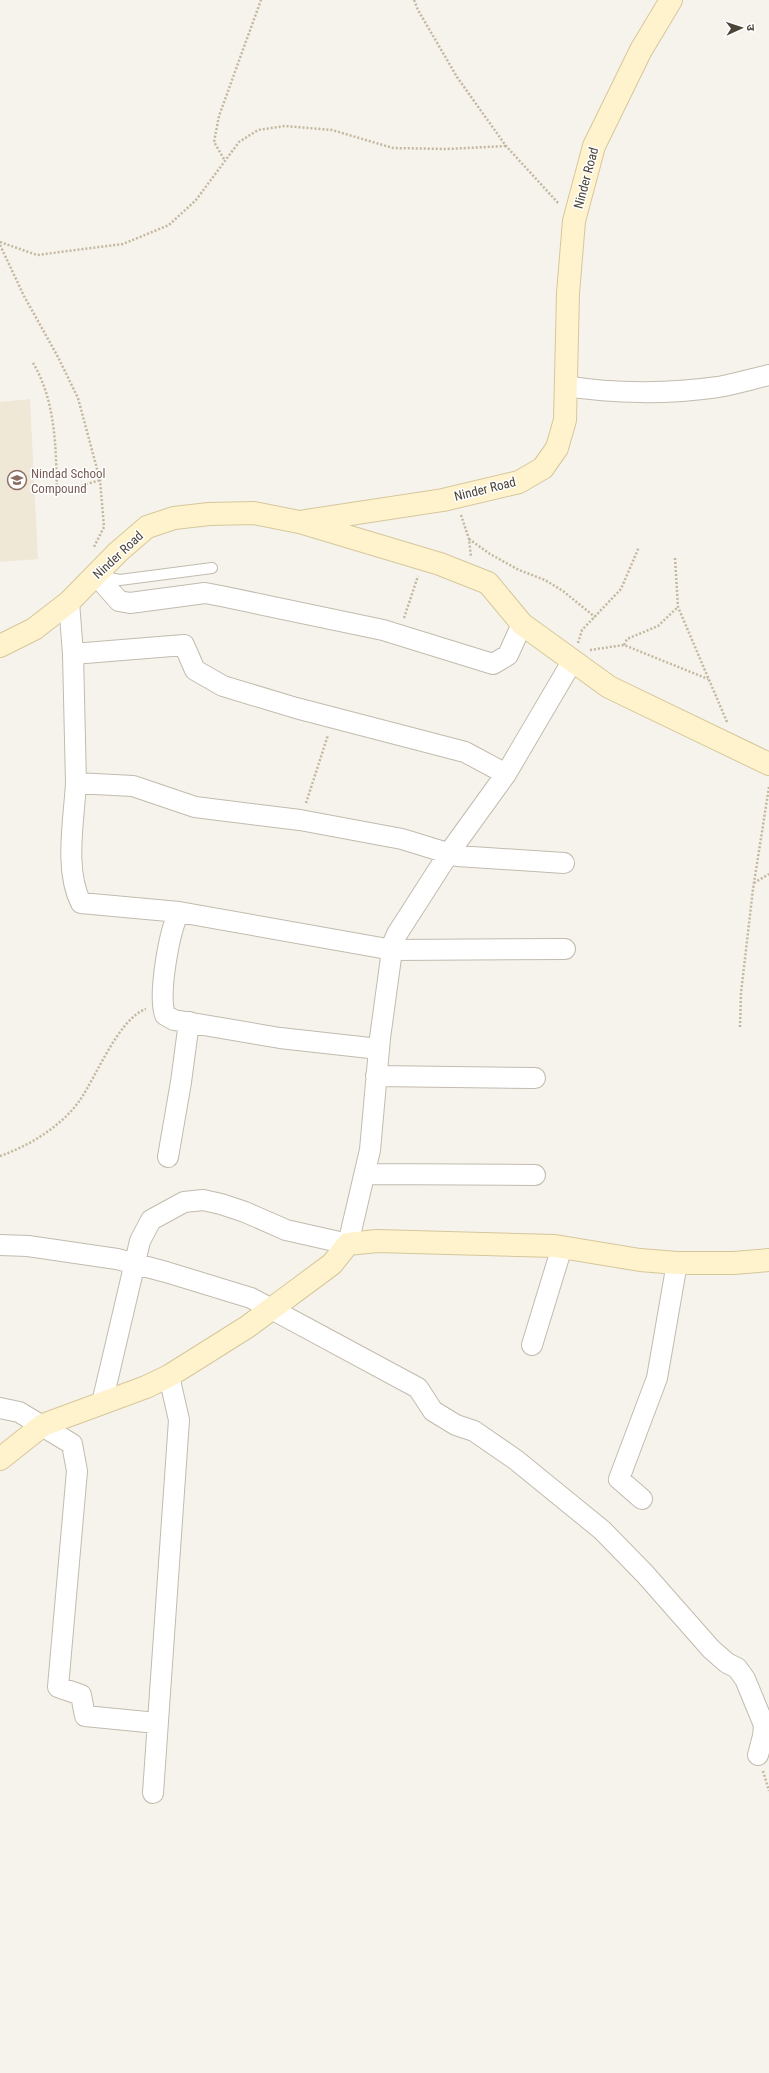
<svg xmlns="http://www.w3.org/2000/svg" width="769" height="2073" font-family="'Roboto Condensed','Noto Sans Devanagari',sans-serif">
<rect width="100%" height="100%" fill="#f6f3ec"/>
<path fill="#efe8d6" d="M30,399L38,559L0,562V402Z"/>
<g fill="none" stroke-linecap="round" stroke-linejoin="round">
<defs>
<path id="lane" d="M99,576L120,580L212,568"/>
<path id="street" d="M566,386C614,394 670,394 718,387C735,384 752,379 769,375
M96,575L119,601L130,603L205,593L221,596L383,630L493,664L508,655L522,624
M69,602L73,654L76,783L133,786L195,807L300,820L402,839L457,856L564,863
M73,654L184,645L195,670L223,686L296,708L465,752L506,774
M76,783C74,820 64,870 81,903L179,912L393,950L565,949
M179,912C169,932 158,994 165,1015L174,1020L280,1038L379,1049
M376,1076L535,1078
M168,1157L181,1082L189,1022
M365,1174L535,1175
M0,1245L28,1246L117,1259L166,1272L251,1298L418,1388L433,1411L456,1425L474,1431L516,1460L602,1530L645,1574L711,1649L727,1663L737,1668L745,1679L764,1725L763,1736L758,1755
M532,1345L562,1247
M102,1403L140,1241L151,1220L184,1202L203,1200L221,1204L245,1212L286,1230L348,1244L370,1150L380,1038L393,943L397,934L449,853L506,774L573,660
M0,1408L19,1412L72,1444L77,1471L58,1687L81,1695L85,1716L157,1723
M642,1499L619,1479L657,1378L677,1263
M153,1793L179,1420L169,1376"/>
<path id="secondary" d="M303,523L440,564L488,583L522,624L609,687L769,764
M0,646L34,629L69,602L118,552L147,527L174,518L209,514L254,513L299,522L443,500L519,482L543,468L557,448L565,420L568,293L574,221L594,146L641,50L671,0
M0,1459L43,1425L146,1387L169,1376L247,1327L332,1264L348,1244L377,1241L555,1246L640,1260L677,1263H734L769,1260"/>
</defs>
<use href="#lane" stroke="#c2bbae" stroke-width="12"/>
<use href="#street" stroke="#c2bbae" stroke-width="22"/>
<use href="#secondary" stroke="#d6c79b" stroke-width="24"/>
<path stroke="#c4b79f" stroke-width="2.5" stroke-dasharray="2 2" stroke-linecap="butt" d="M414,0L418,10L457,77L506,146L559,204
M224,159L214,142L219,116L261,0
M0,242L37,255L123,244L169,225L196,200L239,142L258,130L285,126L332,130L393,148L447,149L506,146
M0,245L24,296L58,357L78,398L100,480L104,527L94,547
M33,363C56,401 56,450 57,493L100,480
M461,515L469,539L471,557
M469,539L490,554L519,570L545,580L563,591L595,617
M675,558L678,607L727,722
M404,618L418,576
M578,643L582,630L621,589L639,547
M624,645L627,639L658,626L678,607
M590,650L624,645L708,679
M306,803L328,735
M754,883L769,874
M740,1027L741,993L753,889L769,787
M0,1156C29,1146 62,1126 80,1100C96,1077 119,1018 146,1009
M763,1771L769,1791"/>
<use href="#lane" stroke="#fff" stroke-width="10"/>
<use href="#street" stroke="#fff" stroke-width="20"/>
<use href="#secondary" stroke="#fff3cd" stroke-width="22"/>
</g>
<defs>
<symbol id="school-ring" viewBox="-11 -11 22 22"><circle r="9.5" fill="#fff" stroke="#8d6e63" stroke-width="1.5"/><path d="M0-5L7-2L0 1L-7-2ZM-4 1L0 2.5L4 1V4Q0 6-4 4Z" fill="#8d6e63"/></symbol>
</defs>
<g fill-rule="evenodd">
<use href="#school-ring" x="6" y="469" width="22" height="22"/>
</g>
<g text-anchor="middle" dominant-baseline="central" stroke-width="3" stroke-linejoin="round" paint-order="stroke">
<g font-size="13" fill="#4b4439" stroke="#fff">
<text transform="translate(586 178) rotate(-75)">Ninder Road</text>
<text transform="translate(485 489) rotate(-14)">Ninder Road</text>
<text transform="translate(118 555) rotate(-43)">Ninder Road</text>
</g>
<g font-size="13" fill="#785e54" stroke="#fff" text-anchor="start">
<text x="31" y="473">Nindad School<tspan x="31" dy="15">Compound</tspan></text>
</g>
</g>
<g transform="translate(741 28) rotate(87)" stroke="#ffffff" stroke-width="3" paint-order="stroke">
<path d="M0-3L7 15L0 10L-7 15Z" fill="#4b4439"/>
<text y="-6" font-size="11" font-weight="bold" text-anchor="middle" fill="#4b4439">उ</text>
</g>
</svg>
